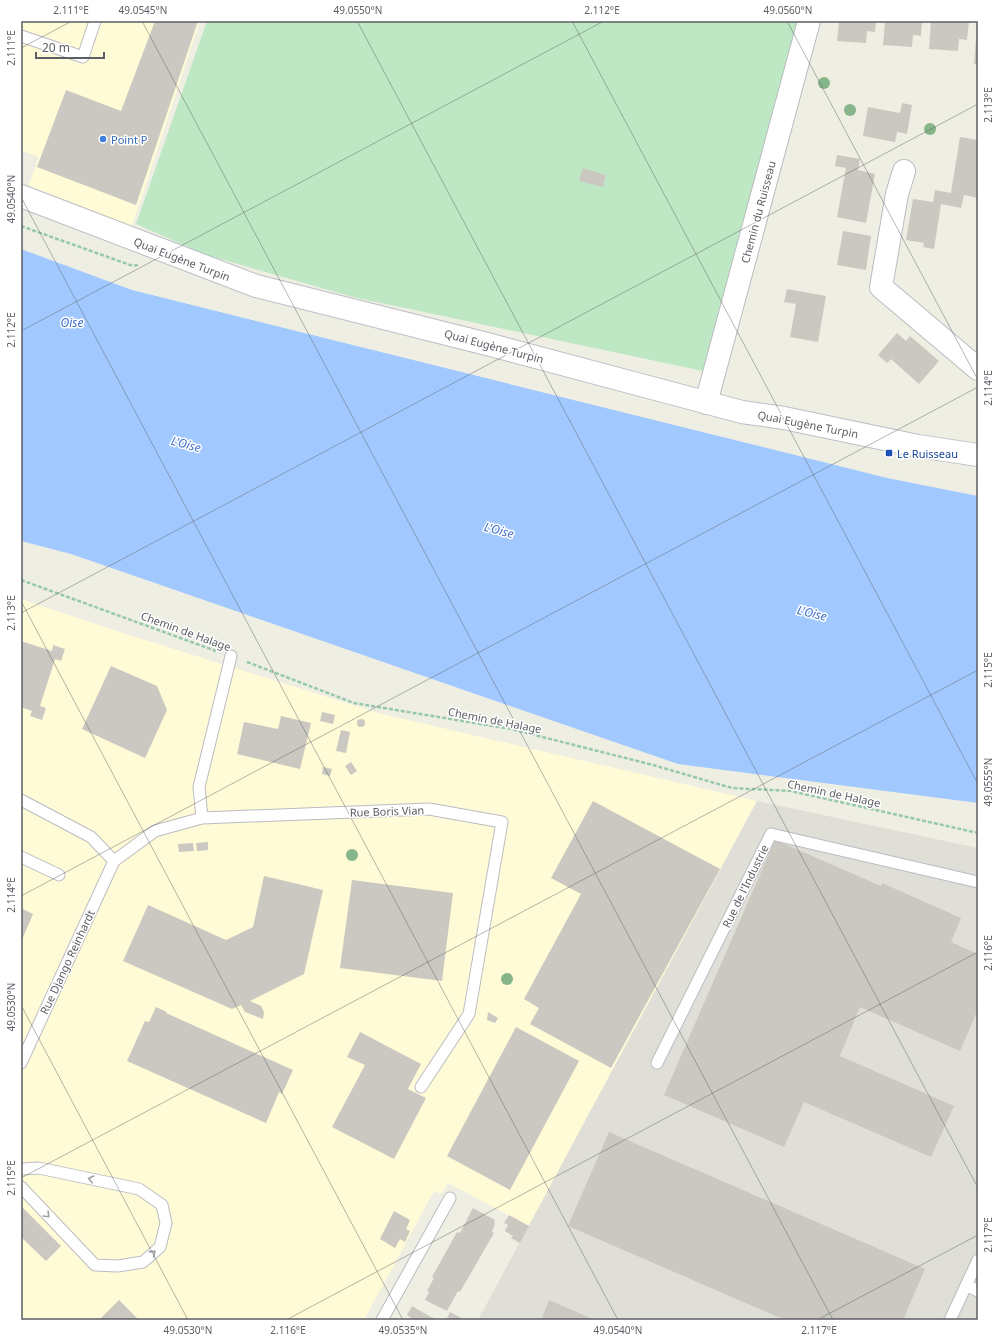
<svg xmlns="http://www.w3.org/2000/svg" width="999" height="1341" font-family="'Noto Sans',sans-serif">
<rect width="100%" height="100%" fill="#efeee3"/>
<path fill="#fffbd7" d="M21,21H200L132,226L28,187L39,157L21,150Z
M21,599L123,633L378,713L757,801L529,1226L448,1183L441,1194L434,1191L364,1320H26L21,1316Z"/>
<path fill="#dfdfd7" d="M757,801L978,848V1320H478Z"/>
<path fill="#bee8c4" d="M207,21H789L799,23L703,371L353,297L206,255L136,224Z"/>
<path fill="#a2c9ff" d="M21,249L132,290L887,478L978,496V803L678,764L71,554L21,541Z"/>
<path fill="#cac8c0" d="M155,21H198L136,205L37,167L66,90L121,111Z
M839,21H876L875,32L867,31L866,43L837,41Z
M885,21H922L921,36L913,35L912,47L883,45Z
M931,21H969L967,40L959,39L958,51L929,49Z
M976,38H978V64H974Z
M902,103L912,105L907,134L897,132L895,142L863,136L868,107L900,113Z
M960,137L978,140V198L964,195L961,208L941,204L934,249L923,247L924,243L906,240L913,199L933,202L935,190L951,193Z
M837,155L860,159L858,170L875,174L866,223L837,217L846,168L835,166Z
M583,168L606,175L603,187L579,181Z
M843,231L871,236L866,270L837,265Z
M787,289L826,296L818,342L790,337L796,304L784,302Z
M897,333L906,341L910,336L939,361L919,384L891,359L887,363L878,355Z
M21,641L52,651L53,645L65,649L61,661L55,659L40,706L46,708L42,720L30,716L32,711L21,707Z
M111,666L157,686L167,710L145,758L82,729Z
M322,712L335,715L333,724L320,721Z
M281,716L311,723L300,769L237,754L244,722L278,729Z
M357 723a4 4 0 1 1 8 0a4 4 0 1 1-8 0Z
M341,730L350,732L346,753L336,751Z
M351,762L357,771L351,775L345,766Z
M323,767L332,769L330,776L322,774Z
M593,801L720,869L611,1068L530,1024L539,1008L524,999L581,894L551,878Z
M775,840L881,886L882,883L961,918L951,942L978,954V1009L960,1051L860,1007L840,1056L954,1106L931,1157L804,1102L784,1147L664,1095Z
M208,842V850L197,851L196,843Z
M193,843L194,851L179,852L178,844Z
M264,876L323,890L304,974L250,1001L261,1006L264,1012L263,1019L245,1012L241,1005L232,1009L123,961L148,905L226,940L253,927Z
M352,880L453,893L442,981L340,968Z
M21,908L33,914L21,942Z
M156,1007L167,1012L166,1013L293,1070L282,1094L279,1092L266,1123L127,1061L145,1021L149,1022Z
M488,1012L498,1018L495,1023L487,1020Z
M516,1027L579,1061L510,1190L447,1156Z
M360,1032L421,1064L408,1089L426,1098L394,1159L332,1127L365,1065L347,1057Z
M609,1132L925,1269L903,1320H785L568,1226Z
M21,1206L61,1246L46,1261L21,1237Z
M473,1208L495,1220L494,1222L495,1223L492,1232L494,1233L460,1292L458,1291L447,1311L425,1300L429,1292L427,1291L434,1278L432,1277L457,1232L460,1233Z
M394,1211L410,1220L406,1229L410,1231L405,1242L400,1239L395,1248L380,1239Z
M509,1215L529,1226L520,1243L511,1238L513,1236L505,1231L508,1225L504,1223Z
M119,1300L139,1320H99Z
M549,1300L595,1320H541Z
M412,1306L429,1316L438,1320H412L413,1319L407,1315Z
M450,1312L465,1320H446Z"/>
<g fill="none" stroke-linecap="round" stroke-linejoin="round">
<defs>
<path id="service" d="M21,36L83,57L95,21
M21,800L91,837L114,861L155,831L202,818L429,809L502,822L469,1014L421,1087
M202,818L199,787L231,656
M21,857L59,875
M21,1063L114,861
M657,1063L771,834L978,882
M21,1169L39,1168L139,1189L162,1205L166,1223L160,1247L143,1262L118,1266L95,1265L21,1187
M966,1285L978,1291
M382,1320L450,1198
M950,1320L978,1260"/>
<path id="minor" d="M904,171L897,194L881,287L978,369
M706,403L809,21"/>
<path id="secondary" d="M21,196L256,286L487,344L742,412L784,418L918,446L978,455"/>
</defs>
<use href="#service" stroke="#bbbcc2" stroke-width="13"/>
<use href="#minor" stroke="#bbbcc2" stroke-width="24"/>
<use href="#secondary" stroke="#bbbec5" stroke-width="24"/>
<path stroke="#96c9ac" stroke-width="2.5" stroke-dasharray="4 2" stroke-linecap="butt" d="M21,226L133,266L138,265
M21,580L216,651
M247,662L354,703L511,729L653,765L732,788L791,791L978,833"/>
<use href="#service" stroke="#fff" stroke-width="11"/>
<use href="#minor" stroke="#fff" stroke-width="22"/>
<use href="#secondary" stroke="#fff" stroke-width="22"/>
</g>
<g fill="#86b589">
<circle cx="824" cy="83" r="6"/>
<circle cx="850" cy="110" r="6"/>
<circle cx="930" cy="129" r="6"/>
<circle cx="352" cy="855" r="6"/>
<circle cx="507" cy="979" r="6"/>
</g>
<defs><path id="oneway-chevron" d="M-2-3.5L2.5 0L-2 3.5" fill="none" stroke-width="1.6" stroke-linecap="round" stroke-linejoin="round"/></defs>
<g stroke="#9d9ea2">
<use href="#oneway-chevron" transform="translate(91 1179) rotate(-168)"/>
<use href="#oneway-chevron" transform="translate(47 1215) rotate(46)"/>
<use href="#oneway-chevron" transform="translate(153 1253) rotate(-41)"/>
</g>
<path fill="none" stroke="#5b5e64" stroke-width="1" stroke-opacity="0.45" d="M142,21L833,1320M357,21L978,1188M572,21L978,784M787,21L978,380M21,48L72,21M21,197L618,1320M21,331L604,21M21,601L403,1320M21,613L978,104M21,896L978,387M21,1005L188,1320M21,1178L978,670M286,1320L978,952M817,1320L978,1235"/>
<circle fill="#3f7fe0" stroke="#fff" stroke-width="1.5" cx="103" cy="139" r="4"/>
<rect fill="#1a4fb4" stroke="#fff" stroke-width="1.5" x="885" y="449" width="8" height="8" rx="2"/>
<g text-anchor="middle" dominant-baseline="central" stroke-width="3" stroke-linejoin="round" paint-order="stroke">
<g font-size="11" fill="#366cbe" stroke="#fff" text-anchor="start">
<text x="111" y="139">Point P</text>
</g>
<g font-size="11" fill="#5b5e64" stroke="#fff">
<text transform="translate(758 212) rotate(-75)">Chemin du Ruisseau</text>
<text transform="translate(182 259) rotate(21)">Quai Eugène Turpin</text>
<text transform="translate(494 346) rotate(15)">Quai Eugène Turpin</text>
<text transform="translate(808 424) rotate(11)">Quai Eugène Turpin</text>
<text transform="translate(186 631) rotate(20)">Chemin de Halage</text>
<text transform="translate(495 720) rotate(11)">Chemin de Halage</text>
<text transform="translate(834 793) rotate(12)">Chemin de Halage</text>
<text transform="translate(387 811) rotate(-2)">Rue Boris Vian</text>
<text transform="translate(745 886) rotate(-64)">Rue de l'Industrie</text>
<text transform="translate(67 962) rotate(-65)">Rue Django Reinhardt</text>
</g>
<g font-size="11" fill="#164399" stroke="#fff" text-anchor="start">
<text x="897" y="453">Le Ruisseau</text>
</g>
<g font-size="12" font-style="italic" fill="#3e6ec9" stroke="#fff">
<text x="72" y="322">Oise</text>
<text transform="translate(186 444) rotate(15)">L'Oise</text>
<text transform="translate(499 530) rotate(15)">L'Oise</text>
<text transform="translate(812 613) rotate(14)">L'Oise</text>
</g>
</g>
<rect width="999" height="1341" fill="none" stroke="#ffffff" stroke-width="44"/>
<path d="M36 52v6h68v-6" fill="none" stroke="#5b5e64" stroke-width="2"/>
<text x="42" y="52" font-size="12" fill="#5b5e64" stroke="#ffffff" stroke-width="3" paint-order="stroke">20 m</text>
<rect x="22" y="22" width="955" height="1297" fill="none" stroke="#5b5e64" stroke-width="1.5"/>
<g font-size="10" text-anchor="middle" fill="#5b5e64">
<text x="71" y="14">2.111°E</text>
<text x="143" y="14">49.0545°N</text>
<text x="358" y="14">49.0550°N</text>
<text x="602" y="14">2.112°E</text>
<text x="788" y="14">49.0560°N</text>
<text transform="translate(11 48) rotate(-90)" y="4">2.111°E</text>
<text transform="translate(988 105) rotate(-90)" y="4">2.113°E</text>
<text transform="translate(11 199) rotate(-90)" y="4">49.0540°N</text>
<text transform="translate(11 330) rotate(-90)" y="4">2.112°E</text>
<text transform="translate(988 388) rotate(-90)" y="4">2.114°E</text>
<text transform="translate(11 613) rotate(-90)" y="4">2.113°E</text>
<text transform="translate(988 670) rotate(-90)" y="4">2.115°E</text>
<text transform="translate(988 782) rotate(-90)" y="4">49.0555°N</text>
<text transform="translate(11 895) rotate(-90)" y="4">2.114°E</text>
<text transform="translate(988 953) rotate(-90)" y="4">2.116°E</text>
<text transform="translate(11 1007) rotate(-90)" y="4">49.0530°N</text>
<text transform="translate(11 1178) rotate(-90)" y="4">2.115°E</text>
<text transform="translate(988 1235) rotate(-90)" y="4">2.117°E</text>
<text x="188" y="1334">49.0530°N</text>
<text x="288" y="1334">2.116°E</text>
<text x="403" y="1334">49.0535°N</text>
<text x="618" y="1334">49.0540°N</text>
<text x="819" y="1334">2.117°E</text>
</g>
</svg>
